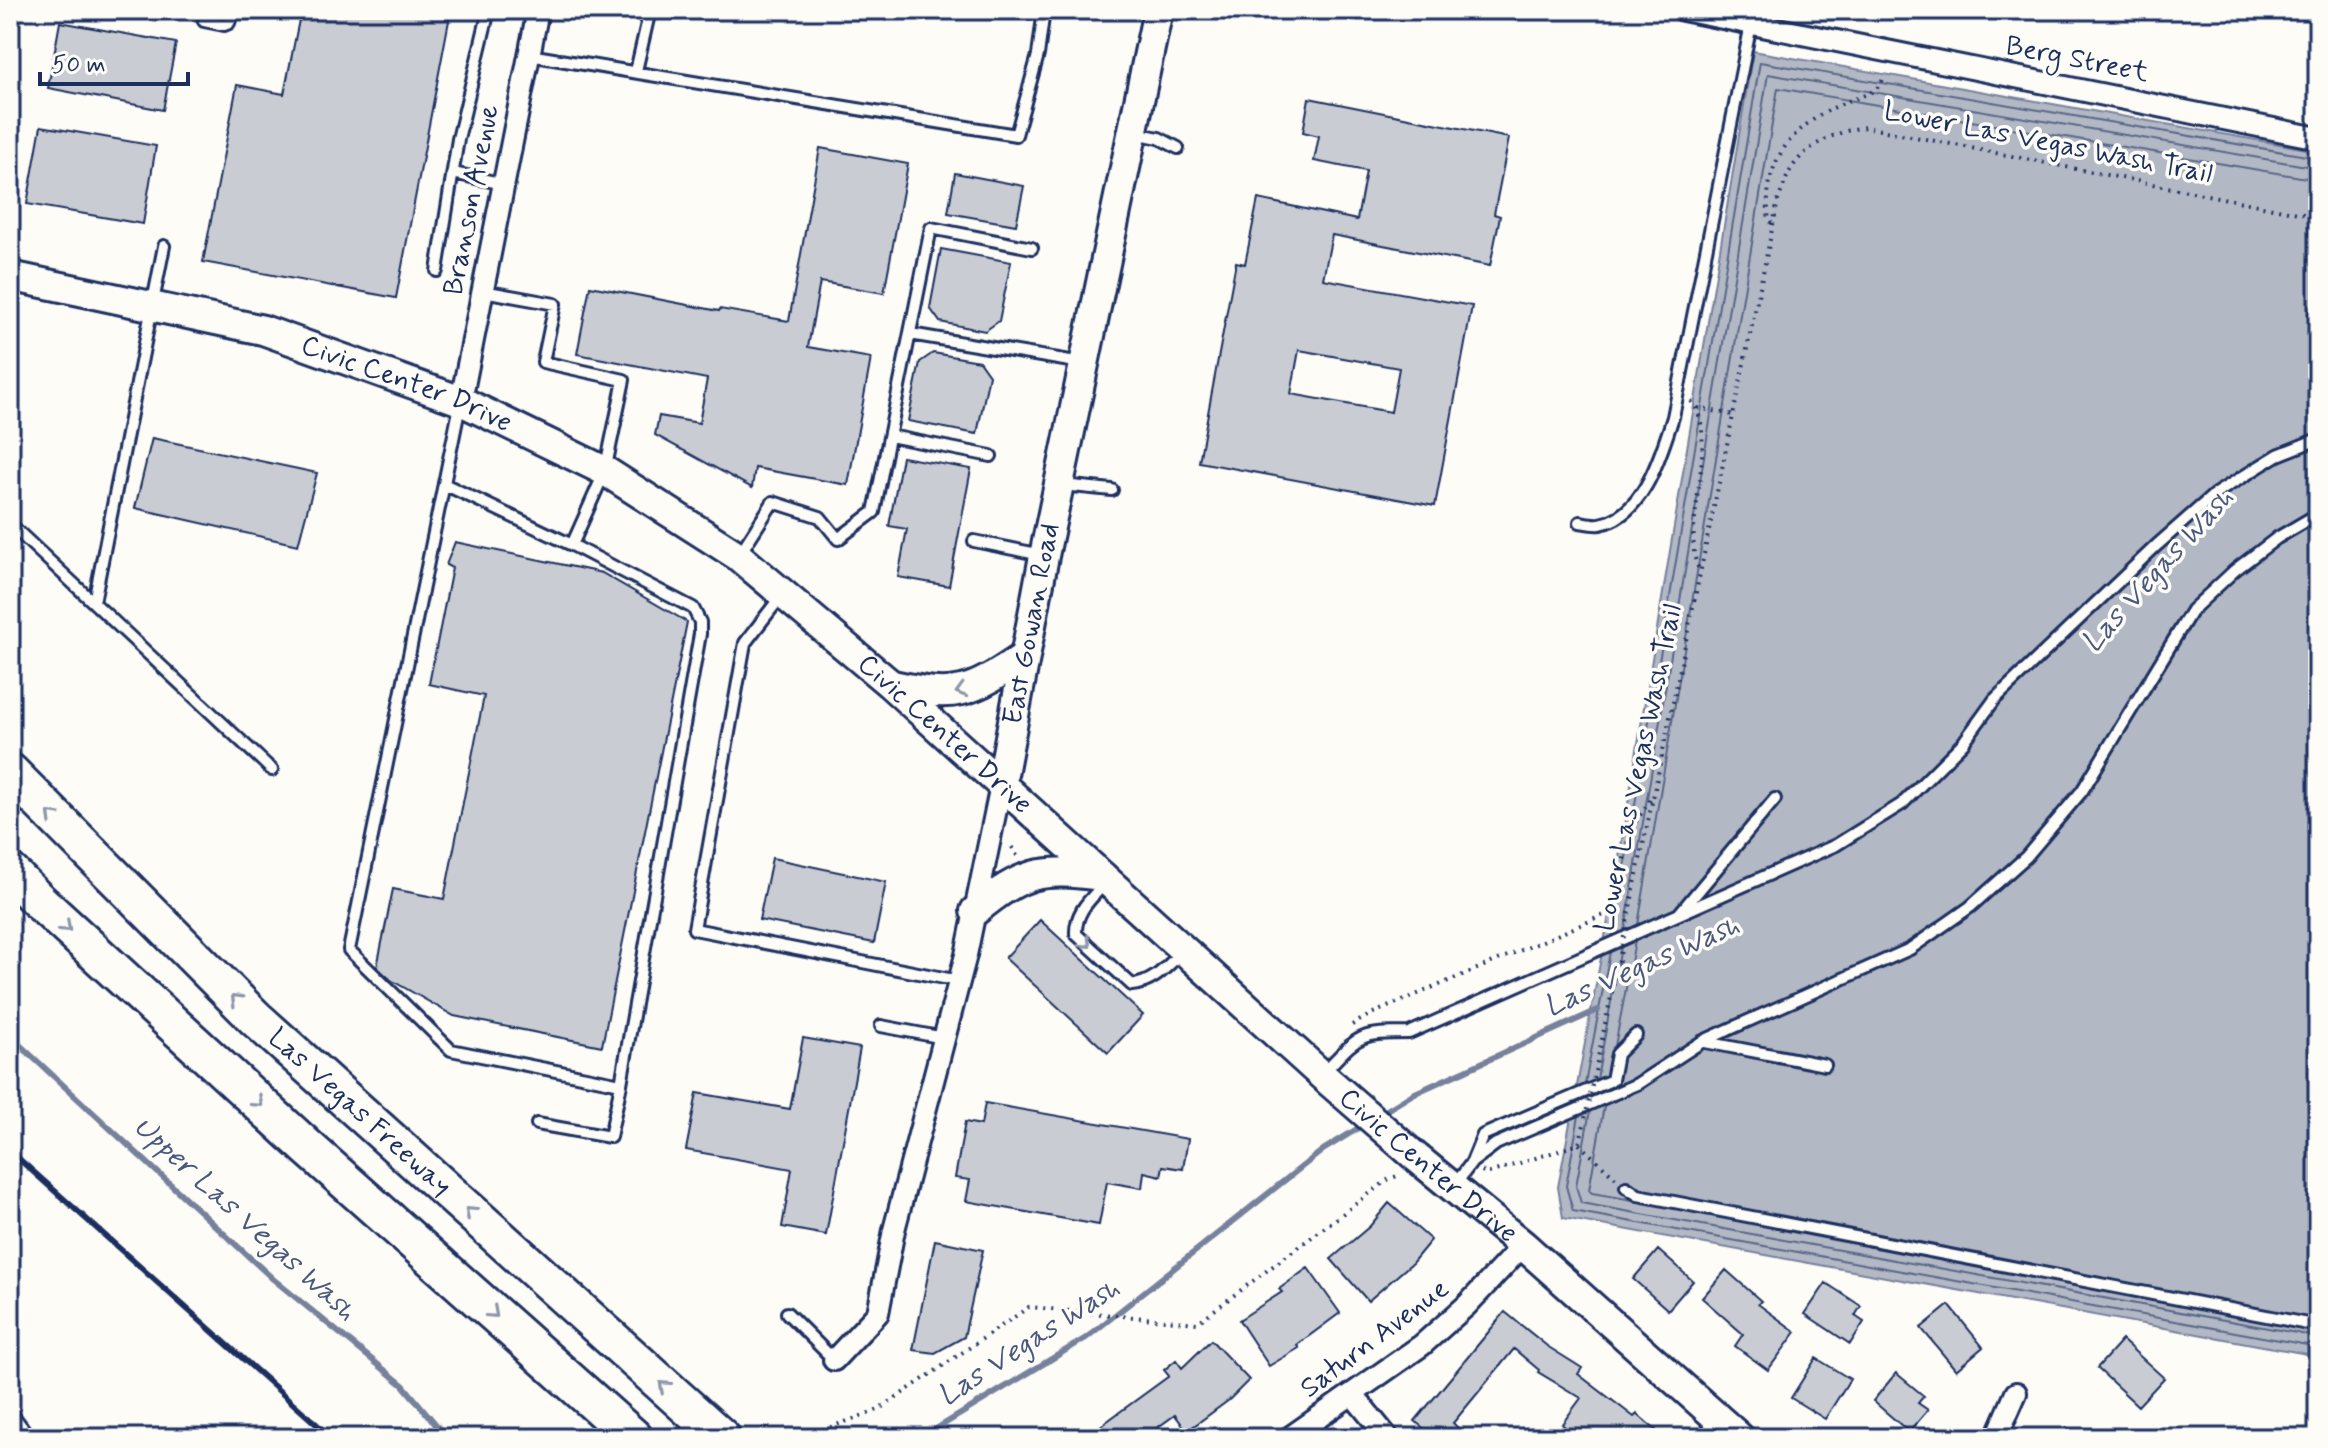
<svg xmlns="http://www.w3.org/2000/svg" width="2328" height="1448" font-family="Mynerve,sans-serif">
<rect width="100%" height="100%" fill="#fdfcf7"/>
<filter id="ink" filterUnits="userSpaceOnUse"><feTurbulence type="fractalNoise" baseFrequency=".0125" numOctaves="2"/><feDisplacementMap in="SourceGraphic" scale="16" xChannelSelector="R" yChannelSelector="G"/><feConvolveMatrix kernelMatrix="1 2 1 2 8 2 1 2 1" color-interpolation-filters="sRGB"/></filter>
<g filter="url(#ink)">
<path fill="#b3b8c5" stroke="#76819c" stroke-width="2" d="M1753,51L2318,151V1356L1563,1218L1558,1187L1613,894Z"/>
<g fill="none" stroke-linecap="round" stroke-linejoin="round">
<path stroke="#586687" stroke-width="2" d="M1638,925L1778,88L2318,180
M1625,930L1768,74L2318,168
M1613,935L1760,62L2318,158
M1615,1046L1635,941
M1597,1079L1621,947
M1585,1084L1610,952
M1604,1106L1589,1190L1592,1193L1633,1200
M1590,1111L1576,1186L1581,1203L2318,1337
M1579,1116L1566,1186L1573,1211L2318,1347"/>
<path stroke="#76819c" stroke-width="6" d="M10,1036L273,1279L403,1385L447,1438
M1377,1116L1413,1094L1598,1010
M921,1438L1086,1338L1323,1150L1365,1124"/>
</g>
<path fill="#c9ccd3" stroke="#1b2f5e" stroke-width="2" fill-rule="evenodd" d="M301,10H451L396,298L203,262L237,85L284,94Z
M60,22L176,43L163,110L48,88Z
M1309,98L1509,138L1494,214L1500,216L1490,266L1332,235L1323,279L1472,306L1435,506L1199,462L1236,262L1245,264L1258,199L1357,220L1366,171L1314,161L1319,136L1303,132ZM1299,350L1399,368L1391,412L1291,394Z
M41,126L156,146L143,224L27,204Z
M820,148L908,164L884,293L820,282L808,347L871,358L848,485L755,468L752,488L655,435L659,416L699,423L707,379L577,354L590,286L719,311L720,309L789,321Z
M955,173L1024,186L1016,225L948,213Z
M941,249L1011,262L999,321L985,331L940,322L930,308Z
M933,353L979,361L989,375L977,434L908,421L920,362Z
M152,438L317,473L298,545L135,508Z
M902,457L971,469L949,586L898,577L907,529L889,526Z
M455,542L602,573L687,622L602,1046L454,1016L391,980L377,967L393,889L444,899L484,696L429,684L452,568L446,565Z
M772,858L886,882L874,943L759,920Z
M1040,920L1143,1015L1108,1053L1005,958Z
M803,1038L860,1048L826,1235L782,1227L792,1169L686,1150L697,1093L790,1109Z
M985,1103L1188,1139L1183,1169L1163,1166L1161,1176L1144,1172L1142,1188L1107,1182L1099,1225L966,1201L970,1180L955,1178L965,1122L981,1125Z
M1389,1203L1431,1240L1412,1263L1368,1301L1331,1259L1370,1226Z
M935,1240L983,1250L964,1337L935,1353L913,1350Z
M1658,1250L1693,1281L1668,1310L1633,1279Z
M1308,1268L1340,1313L1297,1345L1299,1348L1269,1366L1239,1320L1282,1292L1279,1289Z
M1726,1270L1761,1301L1758,1304L1796,1332L1768,1370L1735,1346L1743,1334L1702,1298Z
M1826,1283L1861,1306L1855,1316L1864,1322L1850,1344L1805,1314Z
M1949,1305L1983,1347L1956,1370L1921,1328Z
M1505,1312L1547,1346L1582,1368L1578,1374L1634,1417L1637,1414L1665,1438H1557L1565,1427L1562,1424L1581,1398L1538,1372L1539,1370L1514,1349L1453,1423L1458,1428L1449,1438H1435L1415,1421Z
M1211,1340L1249,1380L1229,1400L1187,1431L1175,1415L1143,1438H1084L1169,1376L1164,1370L1176,1360L1182,1368Z
M2122,1340L2164,1378L2138,1406L2097,1368Z
M1816,1358L1850,1379L1825,1419L1791,1398Z
M1896,1373L1924,1396L1918,1403L1928,1410L1909,1432L1873,1401Z"/>
<g fill="none" stroke-linecap="round" stroke-linejoin="round">
<defs>
<path id="lane" d="M204,21L224,25L229,23L233,10
M529,55L1016,135L1038,55L1044,10
M636,71L650,10
M1135,133L1159,138L1178,148
M453,173L504,184
M437,271L458,139L489,10
M910,334L1082,363
M460,405L349,950L451,1050L621,1084L700,634V622L693,608L572,545L605,471L624,380L543,362L555,304L483,291
M890,436L991,456
M444,484L572,545
M1062,485L1112,490
M1580,522C1586,523 1594,525 1600,524C1644,516 1661,454 1673,417L1751,24
M10,524L272,770
M974,541L1042,555
M739,555L773,502L820,517L838,539L874,512L931,228L1032,248
M782,595L745,643L694,929L959,981
M94,602L164,246
M1106,882C1091,899 1075,911 1076,934L1132,985C1154,983 1166,967 1182,952
M1679,914L1775,799
M881,1026L944,1038
M1705,1042L1825,1065
M1322,1074C1359,1036 1355,1033 1409,1033L1836,845L1902,804L1963,743L1995,699L2157,545L2215,494L2278,455L2318,439
M537,1124L610,1137L621,1084
M1472,1162L1496,1144L1637,1084L1703,1041L1910,949L1970,907L2026,857L2082,791L2192,610L2235,570L2277,538L2318,514
M1454,1186L1472,1162L1483,1135L1612,1080L1617,1054L1636,1035
M1626,1187L1638,1195L2318,1326
M787,1313L834,1360
M10,1411L30,1438"/>
<path id="street" d="M1683,10L2318,138
M461,401L538,10
M834,1360L878,1313L894,1230L966,955L1001,785
M1352,1394L1388,1438
M1289,1438L1422,1345L1467,1305L1523,1245
M1993,1438L1999,1432L2016,1393"/>
<g id="secondary">
<path id="s1" d="M10,276L263,330L461,401L605,471L738,556L890,684L1325,1078L1417,1158L1523,1245L1740,1438"/>
<path d="M892,685C958,699 969,694 1025,656"/>
<path id="s2" d="M1001,785L1044,556L1158,10"/>
<path d="M975,911C1024,871 1040,868 1102,876"/>
</g>
<g id="highway">
<path id="s3" d="M10,772L255,1018L722,1438"/>
<path d="M10,872L40,902L308,1148L634,1438"/>
</g>
</defs>
<use href="#lane" stroke="#1b2f5e" stroke-width="16"/>
<use href="#street" stroke="#1b2f5e" stroke-width="26"/>
<use href="#secondary" stroke="#1b2f5e" stroke-width="34"/>
<use href="#highway" stroke="#1b2f5e" stroke-width="42"/>
<path stroke="#1b2f5e" stroke-width="4" stroke-dasharray="2 6" stroke-linecap="butt" d="M1772,223L1769,221C1761,159 1794,124 1848,101C1861,96 1878,93 1883,79
M1691,401C1722,433 1678,541 1700,570
M1698,408L1733,415
M1012,847L1019,859
M1627,922L1778,201C1782,191 1785,180 1790,171C1805,145 1837,131 1865,127L2318,217
M1352,1025L1371,1014L1604,915L1615,903L1630,830L1651,799
M1579,1144L1616,1178
M1482,1171L1486,1174L1579,1144L1585,1121
M800,1438L878,1410L1029,1307L1197,1323L1389,1179L1400,1175"/>
<use href="#lane" stroke="#fdfcf7" stroke-width="10"/>
<use href="#street" stroke="#fdfcf7" stroke-width="20"/>
<use href="#secondary" stroke="#fdfcf7" stroke-width="28"/>
<use href="#highway" stroke="#fdfcf7" stroke-width="36"/>
<path stroke="#1b2f5e" stroke-width="6" d="M10,1151L332,1438"/>
<path stroke="#1b2f5e" stroke-width="4" stroke-dasharray="2 6" stroke-linecap="butt" d="M1585,1118L1627,922"/>
</g>
<defs><path id="oneway-chevron" d="M-2-3.5L2.5 0L-2 3.5" fill="none" stroke-width="1.6" stroke-linecap="round" stroke-linejoin="round" transform="scale(2)"/></defs>
<g stroke="#8c96aa">
<use href="#oneway-chevron" transform="translate(961 691) rotate(164)"/>
<use href="#oneway-chevron" transform="translate(52 816) rotate(-135)"/>
<use href="#oneway-chevron" transform="translate(66 927) rotate(42)"/>
<use href="#oneway-chevron" transform="translate(1086 943) rotate(43)"/>
<use href="#oneway-chevron" transform="translate(236 999) rotate(-135)"/>
<use href="#oneway-chevron" transform="translate(258 1102) rotate(42)"/>
<use href="#oneway-chevron" transform="translate(470 1212) rotate(-138)"/>
<use href="#oneway-chevron" transform="translate(493 1313) rotate(42)"/>
<use href="#oneway-chevron" transform="translate(664 1386) rotate(-138)"/>
</g>
</g>
<g text-anchor="middle" dominant-baseline="central" stroke-width="7" stroke-linejoin="round" paint-order="stroke">
<g font-size="28" fill="#1b2f5e" stroke="#fdfcf7">
<text transform="translate(2077 60) rotate(11)">Berg Street</text>
<text transform="translate(2048 143) rotate(11)">Lower Las Vegas Wash Trail</text>
<text transform="translate(472 200) rotate(-79)">Branson Avenue</text>
<text stroke="none"><textPath href="#s1" startOffset="412">Civic Center Drive</textPath></text>
<text stroke="none"><textPath href="#s2" startOffset="164">East Gowan Road</textPath></text>
<text stroke="none"><textPath href="#s1" startOffset="1060">Civic Center Drive</textPath></text>
<text transform="translate(1639 768) rotate(-78)">Lower Las Vegas Wash Trail</text>
<text stroke="none"><textPath href="#s3" startOffset="488">Las Vegas Freeway</textPath></text>
<text stroke="none"><textPath href="#s1" startOffset="1708">Civic Center Drive</textPath></text>
<text transform="translate(1375 1339) rotate(-37)">Saturn Avenue</text>
</g>
<g font-size="30" font-style="italic" fill="#49587d" stroke="#fdfcf7">
<text transform="translate(2158 570) rotate(-48)">Las Vegas Wash</text>
<text transform="translate(1642 966) rotate(-24)">Las Vegas Wash</text>
<text transform="translate(245 1219) rotate(42)">Upper Las Vegas Wash</text>
<text transform="translate(1029 1342) rotate(-33)">Las Vegas Wash</text>
</g>
</g>
<rect width="2328" height="1448" fill="none" stroke="#fdfcf7" stroke-width="40"/>
<rect x="20" y="20" width="2288" height="1408" fill="none" stroke="#1b2f5e" stroke-width="3" filter="url(#ink)"/>
<path d="M40 72v12h148v-12" fill="none" stroke="#1b2f5e" stroke-width="4"/>
<text x="52" y="72" font-size="24" fill="#1b2f5e" stroke="#fdfcf7" stroke-width="6" paint-order="stroke">50 m</text>
</svg>
